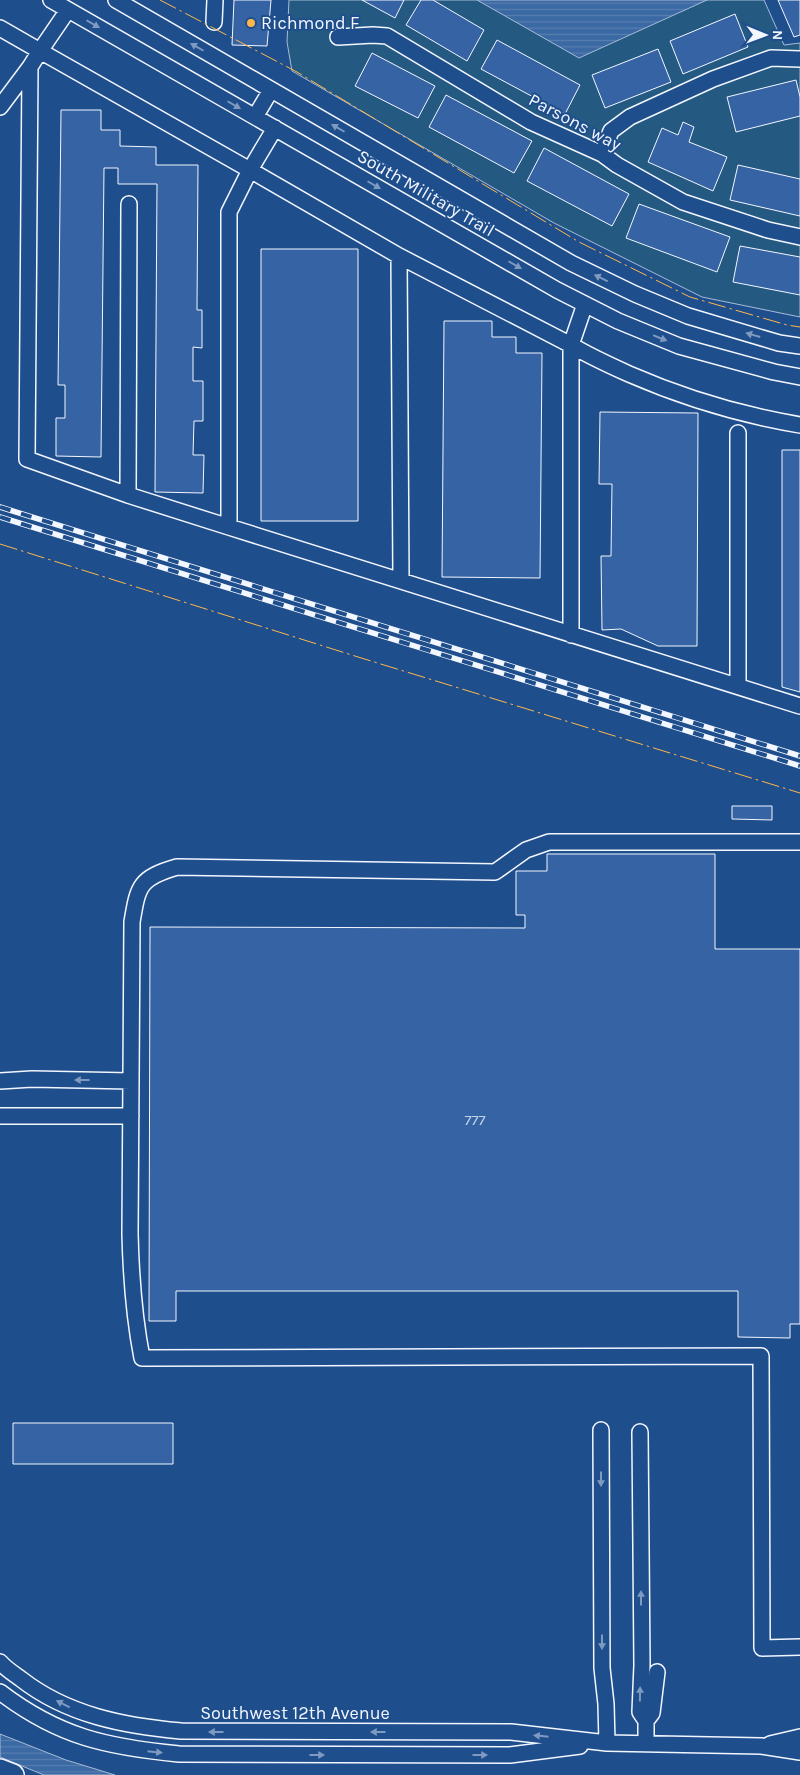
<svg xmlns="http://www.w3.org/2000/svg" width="800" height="1775" font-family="Karla,sans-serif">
<defs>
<pattern id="water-rules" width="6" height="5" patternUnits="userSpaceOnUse" patternTransform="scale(1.25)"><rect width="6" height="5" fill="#3b69a3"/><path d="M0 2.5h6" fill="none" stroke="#587fb1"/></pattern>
</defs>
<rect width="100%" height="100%" fill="#1f4e8c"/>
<path fill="#245a82" stroke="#a8bbd7" d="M289,0H764L784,45L800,43V317L702,297L554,223L292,71L287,42Z"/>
<path fill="url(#water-rules)" stroke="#a8bbd7" d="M477,0H707L579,58Z
M0,1734L66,1760L115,1775H44L0,1757Z"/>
<path fill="#3563a3" stroke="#f2f6ff" d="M234,0H271L267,46L232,45Z
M362,0H404L395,18Z
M421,0H433L484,30L467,61L406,25Z
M778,0H800V35L794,37Z
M735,14L748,47L683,74L670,41Z
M497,40L580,85L565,114L481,69Z
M658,49L671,82L605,108L592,75Z
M372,53L435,86L418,118L355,86Z
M796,80L800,97V116L736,132L727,97Z
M446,95L532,141L514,173L429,127Z
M61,110H101V130H120V146L156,147V165H198L197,310H202V348L193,347V381H203V421H194L193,455H204L203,493L155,492L157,184H118V168H104L101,457L56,456V418H65V385H58Z
M683,122L694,127L689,142L727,157L713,191L648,162L662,128L678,135Z
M544,148L629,194L612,226L527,181Z
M738,165L800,179V216L730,200Z
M639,204L730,237L717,272L626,238Z
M740,246L800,257V295L733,282Z
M261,249H358V521H261Z
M444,321H492V337H516V353H542L540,578L442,577Z
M600,412L698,413L697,646H658L621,629L602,630L601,556H611L612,484H599Z
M782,450H800V692L782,687Z
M732,806H772V820L732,819Z
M547,854H715V949H800V1324H790V1338L738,1337V1291H176V1321H149L150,927L525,928V915H516V871H547Z
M13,1423H173V1464H13Z"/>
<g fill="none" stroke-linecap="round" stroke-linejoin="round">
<defs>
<path id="minor" d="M51,0L557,290L618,321L679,346L774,372L800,377
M116,0L571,263L635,294L688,316L779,343L800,346
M68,10L40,51L250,170L275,128
M214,22L215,0
M0,28L40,51L30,67L27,459L128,495
M338,37L373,35L387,36L531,122L602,154L617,165L683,202L768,230L800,237
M0,107L30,67
M255,117L271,90
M602,154L611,131L630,117L713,79L771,58L800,59
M129,204L128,495L229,527V212L250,170L399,256L571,345V635
M399,256L401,580
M585,304L571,345C589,356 609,365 629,374C684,398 741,415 800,425
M229,527L800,706
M738,686V433
M800,842H549L526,850L495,872L177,867C139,878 138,886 132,922L130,1234C131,1275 134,1317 142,1358L761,1356L762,1648L800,1647
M0,1081L32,1079L131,1081
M0,1116H131
M601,1430L602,1668L606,1704L607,1743
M640,1432L642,1665L640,1712L646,1721V1744
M0,1662C6,1669 14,1674 21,1679C67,1715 124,1726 181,1731L511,1732L607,1743L761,1746L800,1752
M0,1692C59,1737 107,1747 179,1754L510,1755L580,1746
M646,1721L652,1713L657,1672
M770,1744L800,1737"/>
<path id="highway" d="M0,1770L13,1775"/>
</defs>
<use href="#minor" stroke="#f2f6ff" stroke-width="18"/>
<use href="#highway" stroke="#f2f6ff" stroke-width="24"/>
<use href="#minor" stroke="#1f4e8c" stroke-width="15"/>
<use href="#highway" stroke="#1f4e8c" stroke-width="21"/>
<defs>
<path id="rail" d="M0,507L800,756
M0,517L800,766"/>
</defs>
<use href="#rail" stroke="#f2f6ff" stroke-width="5.5"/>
<use href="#rail" stroke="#1f4e8c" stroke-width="4" stroke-dasharray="11" stroke-linecap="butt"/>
<path stroke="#ffb74d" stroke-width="1" stroke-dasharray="18 4 2.5 4" stroke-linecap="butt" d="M160,0L297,72L579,242L690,297L787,325L800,327
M0,544L358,657L800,793"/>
</g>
<defs><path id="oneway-solid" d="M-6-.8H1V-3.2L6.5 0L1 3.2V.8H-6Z" transform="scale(1.25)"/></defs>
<g fill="#7e9ac0">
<use href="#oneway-solid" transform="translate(93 24) rotate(30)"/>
<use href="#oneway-solid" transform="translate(197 47) rotate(-150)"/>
<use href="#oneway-solid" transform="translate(234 105) rotate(30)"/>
<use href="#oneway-solid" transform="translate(338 128) rotate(-150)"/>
<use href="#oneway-solid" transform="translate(374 185) rotate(30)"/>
<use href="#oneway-solid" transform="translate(515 265) rotate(30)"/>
<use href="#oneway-solid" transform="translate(601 278) rotate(-154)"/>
<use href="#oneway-solid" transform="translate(753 335) rotate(-164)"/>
<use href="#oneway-solid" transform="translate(660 338) rotate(22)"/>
<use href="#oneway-solid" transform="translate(82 1080) rotate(-180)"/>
<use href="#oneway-solid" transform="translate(601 1479) rotate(90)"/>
<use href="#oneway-solid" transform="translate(641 1598) rotate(-90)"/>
<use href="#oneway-solid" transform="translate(602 1642) rotate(90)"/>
<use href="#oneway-solid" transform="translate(640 1694) rotate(-89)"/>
<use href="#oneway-solid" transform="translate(63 1704) rotate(-153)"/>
<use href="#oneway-solid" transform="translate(216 1732) rotate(-180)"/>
<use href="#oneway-solid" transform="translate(378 1732) rotate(-180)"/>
<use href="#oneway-solid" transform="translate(541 1736) rotate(-174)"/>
<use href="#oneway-solid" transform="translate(155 1752) rotate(6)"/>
<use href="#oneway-solid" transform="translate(317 1755)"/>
<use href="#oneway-solid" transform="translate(480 1755)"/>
</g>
<circle fill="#ffb74d" stroke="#1f4e8c" stroke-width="2" cx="251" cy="23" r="5"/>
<g text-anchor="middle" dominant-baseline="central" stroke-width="4" stroke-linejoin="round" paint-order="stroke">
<g font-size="15" fill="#c3d1e8">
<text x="475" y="1120">777</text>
</g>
<g font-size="18" fill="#f2f6ff" stroke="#1f4e8c" text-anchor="start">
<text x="261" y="23">Richmond F</text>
</g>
<g font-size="18" fill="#f2f6ff" stroke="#1f4e8c">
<text transform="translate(575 122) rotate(28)">Parsons way</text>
<text transform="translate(426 193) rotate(30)">South Military Trail</text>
<text x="295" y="1713">Southwest 12th Avenue</text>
</g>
</g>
<g transform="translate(765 35) rotate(91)" stroke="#1f4e8c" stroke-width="4" paint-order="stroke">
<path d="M0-4L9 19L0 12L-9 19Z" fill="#f2f6ff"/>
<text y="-8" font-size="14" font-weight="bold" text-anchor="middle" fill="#f2f6ff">N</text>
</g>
</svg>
